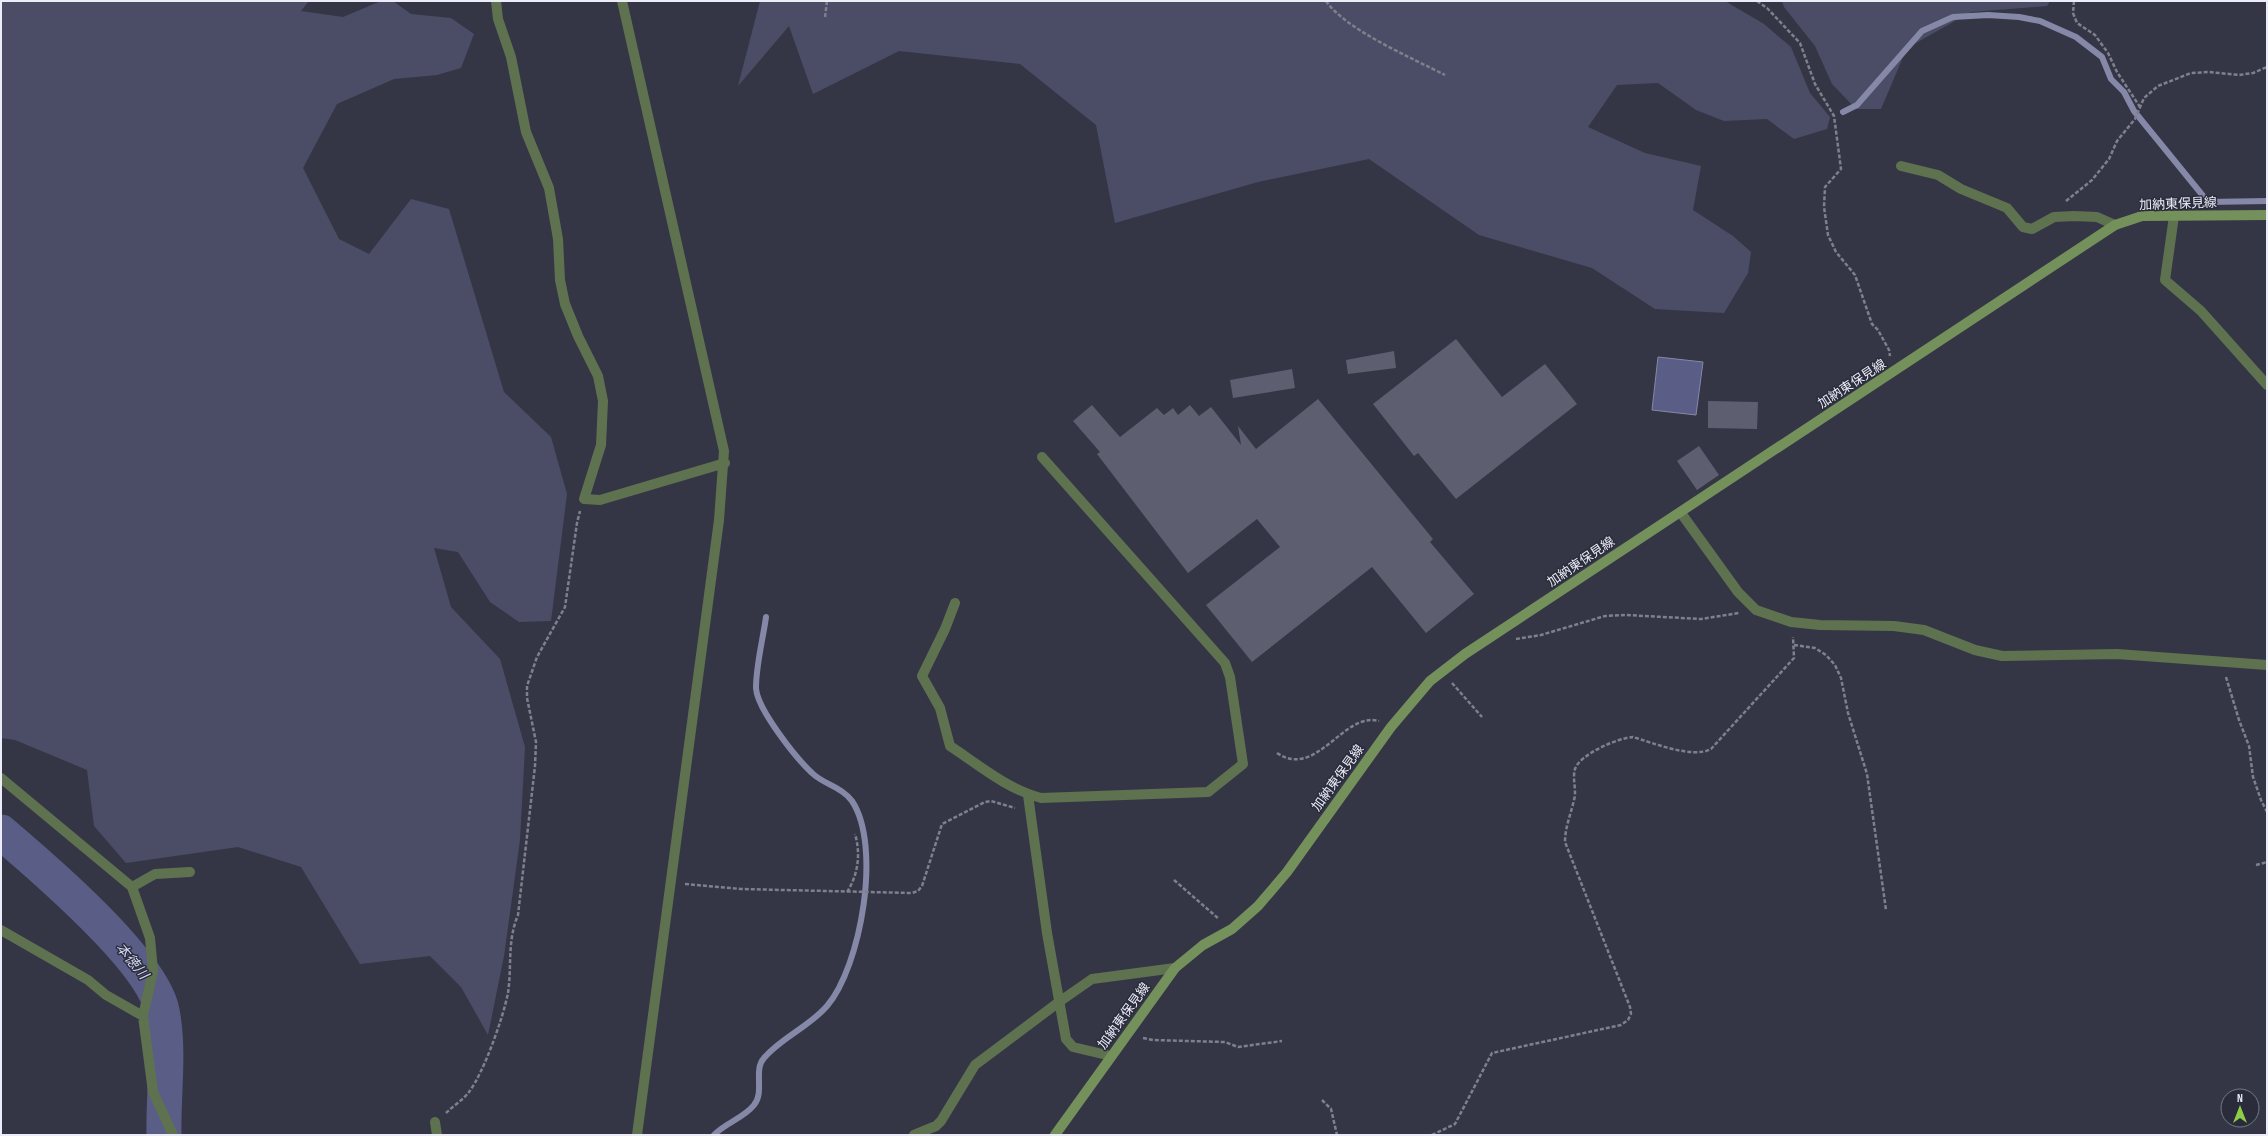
<svg xmlns="http://www.w3.org/2000/svg" width="2268" height="1136" font-family="'Sofia Sans Condensed','Noto Sans JP',sans-serif">
<rect width="100%" height="100%" fill="#343646"/>
<path fill="#4b4d66" d="M1,1H309L301,11L343,17L381,1H393L411,14L451,18L474,34L461,68L437,75L394,79L337,104L303,168L339,239L369,254L411,199L449,209L504,392L551,437L567,494L551,621L519,622L490,602L458,552L434,548L451,607L500,659L525,747L520,840L504,956L488,1035L461,987L430,956L360,964L301,867L238,847L126,863L94,826L87,770L15,740L1,738Z
M760,1H1725L1764,24L1791,47L1810,93L1830,117L1827,129L1794,139L1767,119L1724,121L1696,110L1658,83L1617,85L1588,127L1645,153L1701,166L1693,210L1733,236L1751,252L1748,273L1724,313L1655,309L1592,268L1479,235L1369,159L1258,182L1115,223L1096,125L1020,64L899,51L813,94L789,26L738,86Z
M1782,1H2050L2047,6L1971,12L1907,48L1881,109H1856L1832,84L1815,46L1784,7Z"/>
<path fill="#5a5d86" stroke="#8688a8" d="M1658,357L1703,362L1696,415L1652,410Z"/>
<g fill="none" stroke-linecap="round" stroke-linejoin="round">
<path stroke="#8688a8" stroke-width="6" d="M1843,112L1857,105L1922,31L1953,17L1988,15L2019,17L2040,21L2076,37L2102,57L2111,79L2124,92L2134,111L2208,202L2267,201
M714,1135C725,1123 744,1118 754,1105C765,1092 753,1070 764,1058C782,1037 809,1027 827,1006C861,966 882,846 852,801C842,787 823,784 812,773C796,758 757,709 756,688C756,665 763,639 766,617"/>
<path stroke="#5a5d86" stroke-width="35" d="M1,832C41,866 153,961 162,1011C170,1051 163,1094 164,1135"/>
</g>
<path fill="#5d5f70" d="M1456,339L1502,397L1545,364L1577,404L1456,499L1418,453L1414,456L1373,404Z
M1394,351L1396,368L1348,374L1346,360Z
M1292,369L1295,388L1233,398L1230,380Z
M1318,399L1433,539L1430,542L1474,594L1426,633L1372,567L1252,662L1206,605L1280,547L1257,519L1188,573L1097,454L1100,452L1073,421L1092,405L1120,437L1157,408L1164,415L1173,408L1178,415L1190,405L1199,416L1211,407L1241,445L1238,426L1256,449Z
M1708,401L1758,402L1757,429L1708,428Z
M1699,446L1719,475L1697,490L1677,461Z"/>
<g fill="none" stroke-linecap="round" stroke-linejoin="round">
<path stroke="#7e808e" stroke-width="2.5" stroke-dasharray="4 2" stroke-linecap="butt" d="M1326,1C1346,30 1412,58 1445,75
M1757,1L1767,8L1800,43L1815,84L1834,116L1841,169L1825,187L1824,207L1828,235L1836,252L1855,275L1872,324L1878,330L1889,350L1890,356
M2074,1L2073,13L2077,23L2095,35L2108,53L2117,72L2140,107
M825,17L827,1
M2066,201L2092,180L2109,159L2117,141L2135,119L2144,98L2158,86L2191,73L2209,72L2239,75L2253,73L2267,67
M1516,639L1541,635L1605,616L1626,615L1701,619L1739,613
M1794,645L1815,648L1826,655L1835,665L1841,678L1848,713L1867,774L1886,910
M2226,677L2239,720L2249,746L2253,777L2261,800L2267,812
M1452,683L1482,717
M1277,753C1317,780 1343,711 1379,721
M2256,865L2267,862
M1174,880L1219,919
M685,884L741,889L912,893L918,891L922,886L942,824L985,802L991,801L1015,808
M847,892C858,875 861,854 855,834
M1143,1038L1153,1040L1225,1042L1238,1047L1282,1041
M1322,1100L1331,1109L1337,1135
M446,1113C453,1106 463,1100 469,1092C484,1072 503,1018 508,993C512,966 507,941 518,915L535,766L536,742L527,698V686L537,657L565,607L577,523L580,511
M1432,1135L1455,1124L1492,1053L1621,1025L1628,1020L1631,1014L1630,1007L1565,842C1565,827 1571,814 1574,800C1577,790 1572,779 1575,769C1580,754 1618,738 1633,737C1653,743 1693,759 1711,749L1794,658L1793,637"/>
<path stroke="#5f724f" stroke-width="10" d="M496,1L498,19L511,57L526,132L549,188L558,239L560,280L565,304L578,336L598,376L603,401L601,445L584,499L600,500L725,463
M622,1L724,451L719,520L637,1135
M1901,166L1938,175L1961,189L2007,208L2023,227L2032,229L2054,217L2074,216L2097,217L2115,225
M2174,216L2165,280L2201,311L2267,385
M1681,513L1738,592L1756,610L1791,622L1820,625L1894,626L1924,630L1975,650L2002,656L2117,654L2267,665
M955,603L945,629L922,676L940,708L950,746C979,765 1007,789 1041,798L1208,792L1243,764L1230,677L1225,663L1042,457
M1,778L132,887L150,938L153,971L143,1016L153,1092L173,1135
M1028,795L1047,933L1066,1039L1073,1047L1111,1056
M132,887L155,874L190,872
M1,930L88,980L106,995L143,1016
M435,1122L437,1135
M914,1135L936,1126L941,1121L975,1065L1059,1002L1092,979L1175,968"/>
<path stroke="#74915b" stroke-width="10" d="M1055,1135L1175,968L1203,945L1232,929L1258,906L1287,872L1391,727L1430,681L1465,654L2115,225L2142,216L2267,215"/>
</g>
<g text-anchor="middle" dominant-baseline="central" stroke-width="3" stroke-linejoin="round" paint-order="stroke">
<g font-size="13" fill="#ecedf8" stroke="#2a2c3b">
<text transform="translate(2178 204) rotate(-2)">加納東保見線</text>
<text transform="translate(1852 384) rotate(-33)">加納東保見線</text>
<text transform="translate(1581 562) rotate(-34)">加納東保見線</text>
<text transform="translate(1338 778) rotate(-54)">加納東保見線</text>
<text transform="translate(1124 1016) rotate(-54)">加納東保見線</text>
</g>
<g font-size="14" font-style="italic" fill="#d5d8f3" stroke="#2a2c3b">
<text transform="translate(132 961) rotate(51)">本徳川</text>
</g>
</g>
<rect width="2268" height="1136" fill="none" stroke="#ecedf8" stroke-width="4"/>
<g transform="translate(2240 1108)"><circle r="19" fill="#2a2c3b" stroke="#787987"/>
<path d="M0-3L7 15L0 10L-7 15Z" fill="#8cce45"/>
<text y="-6" font-size="11" font-weight="bold" text-anchor="middle" fill="#ecedf8">N</text>
</g>
</svg>
